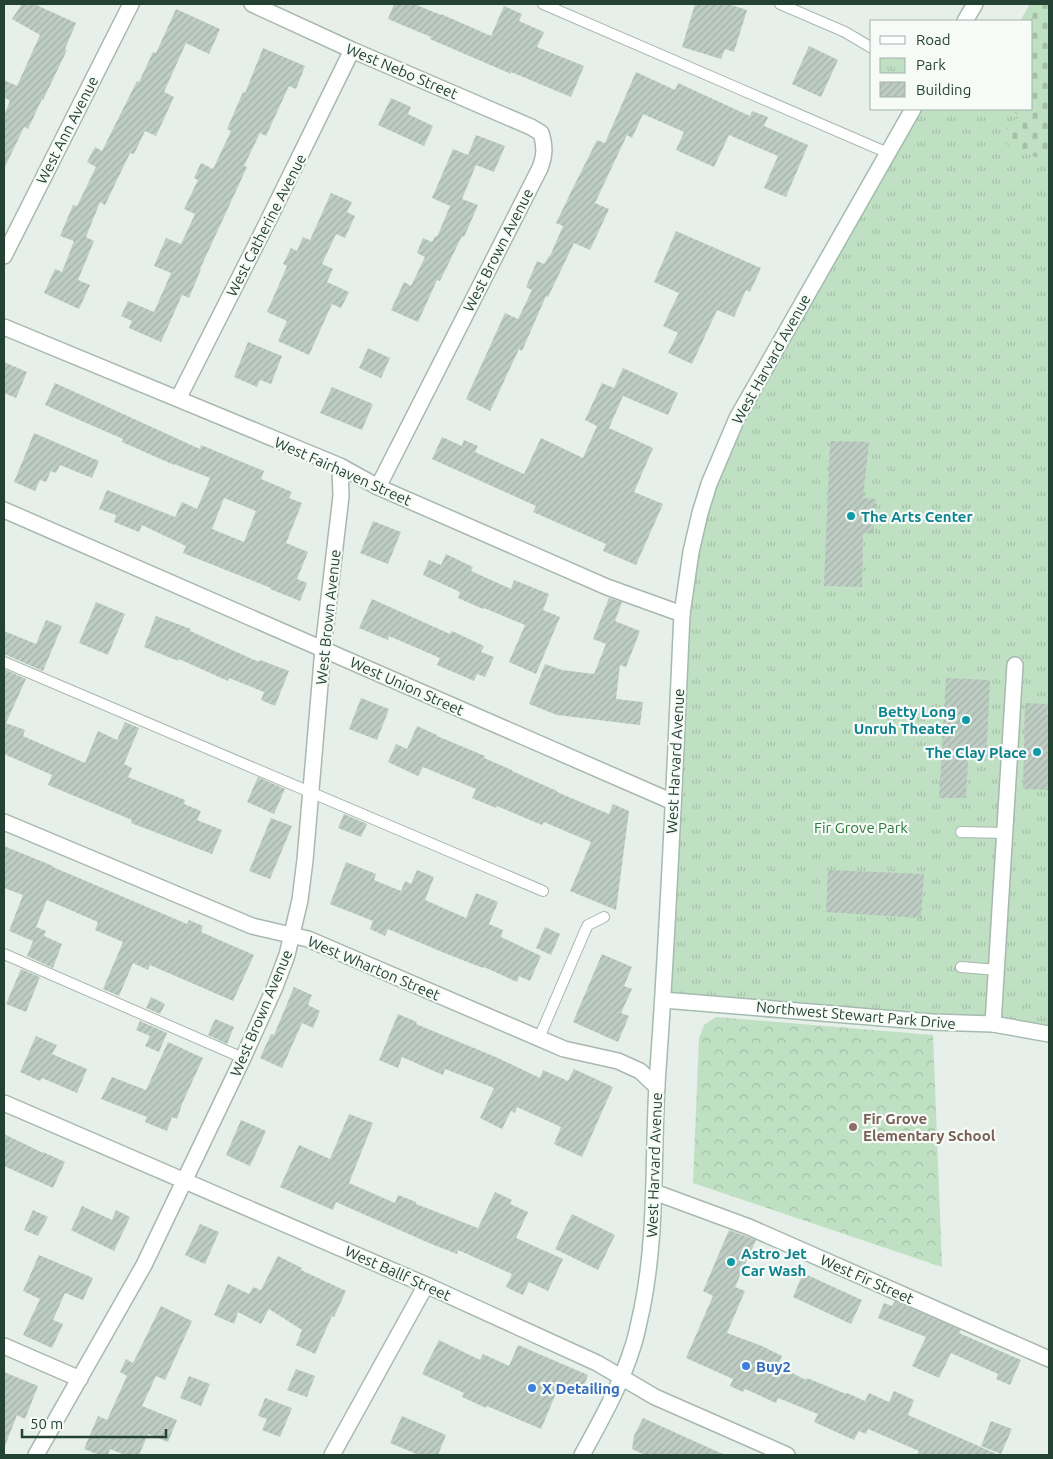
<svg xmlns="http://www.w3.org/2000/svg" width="1053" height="1459" font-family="Ubuntu,sans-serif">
<defs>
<pattern id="forest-crowns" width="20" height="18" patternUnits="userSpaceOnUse" patternTransform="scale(1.25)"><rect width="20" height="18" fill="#bfe0c2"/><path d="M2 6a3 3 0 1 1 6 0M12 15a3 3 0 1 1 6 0" fill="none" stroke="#a4c1a7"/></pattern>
<pattern id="cemetery-stones" width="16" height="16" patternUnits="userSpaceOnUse" patternTransform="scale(1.25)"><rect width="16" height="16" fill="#bfe0c2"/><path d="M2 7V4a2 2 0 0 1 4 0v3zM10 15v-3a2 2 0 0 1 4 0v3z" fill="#a4c1a7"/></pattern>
<pattern id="park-tufts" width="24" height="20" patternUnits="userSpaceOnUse" patternTransform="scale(1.25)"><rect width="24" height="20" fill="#bfe0c2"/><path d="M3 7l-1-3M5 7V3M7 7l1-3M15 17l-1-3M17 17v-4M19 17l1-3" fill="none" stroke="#a4c1a7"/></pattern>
<pattern id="building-hatch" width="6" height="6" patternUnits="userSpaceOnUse" patternTransform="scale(1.25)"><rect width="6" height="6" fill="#becdc4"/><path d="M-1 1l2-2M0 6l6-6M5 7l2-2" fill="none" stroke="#a3b1a9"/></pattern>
</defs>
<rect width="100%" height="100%" fill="#e6efe9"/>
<path fill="url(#forest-crowns)" d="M716,1017L933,1035L942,1267L693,1183L699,1038L704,1025Z"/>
<path fill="url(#cemetery-stones)" d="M1030,4H1049V167L956,129L968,109H1032V21H1020Z"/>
<path fill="url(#park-tufts)" d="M913,109H1006L1019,115L996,139L1049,163V1034L663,1000L691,552L709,484Z"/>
<path fill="url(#building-hatch)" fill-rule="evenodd" d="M22,4H34L76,23L65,49L67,50L43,100L42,99L28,129L24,127L4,169V115L10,101L4,97V80L17,86L40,35L12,19Z
M394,4H414L441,15V14L491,36L504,6L522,14L519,21L544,32L537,47L584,66L571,97L511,72V74L430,39L431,37L388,19Z
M695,4H728L747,10L734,52L725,49L721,59L682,47Z
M176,9L220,29L209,54L186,43L164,92L174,97L156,136L145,131L134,154L130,153L105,205L100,202L86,237L94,241L78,280L90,285L79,309L44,293L55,269L62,272L74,241L60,236L73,205L77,206L96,167L87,162L95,147L102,151L137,81L139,82L153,52L156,53Z
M809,46L838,60L821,97L792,84Z
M263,48L305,66L296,89L289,86L266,136L260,133L244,166L247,167L200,269H201L189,298L182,295L161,342L129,328L132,321L121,316L128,301L154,312L171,273L154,266L166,238L181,244L195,214L184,209L198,180L194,178L201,163L213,169L231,131L227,129L243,92L245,93Z
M636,72L675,90L678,83L750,116L752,111L768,117L764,126L808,145L786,197L764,188L778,156L729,135L714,167L676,150L684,132L643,114L632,138L627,135L595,203L609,209L590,250L574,243L548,297L546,296L522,351L519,349L490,411L466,399L505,313L518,319L532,290L526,287L537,261L544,264L549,256H550L563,226L556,223L571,192L597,140L605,143Z
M391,98L411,107L408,114L433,126L424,146L378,125Z
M476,135L505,146L494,172L476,165L462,199L478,205L464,237L462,236L440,281L437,280L418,322L391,310L404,282L411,286L425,257L417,253L423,238L432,242L435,236L437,237L450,206L432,198L453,149L468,155Z
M331,193L352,202L347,212L355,216L345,238L336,234L322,264L333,269L327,282L349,292L341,308L332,304L309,355L278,341L287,321L267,312L287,266L283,264L291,248L297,251L303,237L310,240Z
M676,231L761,268L750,292L746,290L734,317L717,310L692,364L668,353L678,333L663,326L679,293L654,282Z
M248,342L282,356L271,384L260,380L257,387L234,377Z
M368,348L390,358L381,378L359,368Z
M4,362L27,372L16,398L4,393Z
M623,368L678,393L668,415L623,396L609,428L653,448L634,492L663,504L636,565L603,551L606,544L533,512L536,506L432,459L442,437L462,446L464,440L478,446L475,452L524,474L541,438L583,458L597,426L585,420L602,383L614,388Z
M55,383L200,449L201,445L264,471L261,479L292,492L289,498L302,503L286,543L308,552L297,579L307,583L300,601L270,589L271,588L183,553L186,546L142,525L139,532L114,522L116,515L99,509L107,490L175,517L182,502L197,509L210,478L174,464V465L122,442L123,439L45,405ZM224,498L256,511L244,542L212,529Z
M332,387L373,404L362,430L320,413Z
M34,433L99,461L92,478L60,465L56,473L51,471L46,482L40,480L35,491L14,482Z
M830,441L869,442L863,498L876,499L873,534L863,533L862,587L824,586Z
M373,521L401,532L388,564L360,553Z
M446,554L473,567L471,571L511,589L514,580L549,594L543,610L560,617L536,674L509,662L525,625L484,608L483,609L458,598L460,592L423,575L429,560L441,565Z
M609,598L622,602L615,621L640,631L626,667L620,665L616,699L643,702L640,725L557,715L529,704L545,664L562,670L594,674L606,644L593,639Z
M372,599L450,634L452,631L484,646L481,652L494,657L485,677L477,674L474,681L437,665L440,658L389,636L388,640L359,628Z
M96,602L125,614L108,655L79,643Z
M156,616L191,629L190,631L259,662L260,660L289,671L275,706L261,700L264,692L229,678L228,681L179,659L178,661L144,647Z
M46,620L62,626L43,671L4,654V631L36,644Z
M4,669L26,679L6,723L25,730L23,736L85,763L98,731L117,740L125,722L139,728L124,764L132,768L128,777L185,800L184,804L201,811L197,820L222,830L212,854L131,823L132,820L48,785L52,775L4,754Z
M946,678L990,680L986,761L968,760L966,798H939Z
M361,698L389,709L377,740L349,729Z
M1025,703L1048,704L1047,715H1049V790L1023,789Z
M417,726L437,735V736L485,756L484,758L512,770V771L557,791V792L609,814L613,804L629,811L616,910L570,891L591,842L544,822L542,825L497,806L496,808L472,798L476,789L423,767L418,776L388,762L396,744L407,749Z
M258,777L285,789L274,814L247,802Z
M344,814L367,824L361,837L338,828Z
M271,818L292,826L270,879L249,871Z
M4,846L53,866V867L187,924L189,920L203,926L201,932L254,955L233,1001L150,965L148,970L133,963L119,996L103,989L123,942L95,930L98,922L47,900L36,927L46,931L44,936L62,944L53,968L27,956L33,941L9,931L23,895L4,888Z
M346,862L376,874L374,880L401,891L405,881L411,884L417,870L434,877L425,900L466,918L476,893L498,902L489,924L503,930L501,937L541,956L530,981L519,976L517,982L484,967L483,968L442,952L388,929L385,936L370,929L373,921L330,904Z
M828,870L924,874L921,918L826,912Z
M545,927L560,934L551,955L536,948Z
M602,954L632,967L624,986L632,989L621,1013L629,1016L618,1042L573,1022Z
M21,969L40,977L26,1012L6,1004Z
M294,987L312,995L308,1005L320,1011L313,1028L302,1023L282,1068L260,1058L271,1034L274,1035Z
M151,997L165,1004L160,1014L146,1008Z
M398,1014L417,1022L416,1024L498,1058L540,1078L543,1070L568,1081L574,1069L613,1087L582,1157L554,1144L561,1127L517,1107L515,1113L511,1111L502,1129L480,1118L494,1088L445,1069L443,1075L402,1057L398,1068L379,1060Z
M215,1019L234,1027L227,1044L208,1035Z
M140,1021L167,1033L159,1052L145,1046L150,1036L136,1030Z
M36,1036L57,1045L52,1054L87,1069L77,1093L42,1078L40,1081L20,1072Z
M168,1042L203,1058L182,1104L177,1119L172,1117L167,1131L145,1122L147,1117L101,1099L112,1077L146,1090Z
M349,1114L373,1123L349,1183L395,1203L398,1195L416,1202V1204L478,1228L495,1192L512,1200L510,1204L528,1212L516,1238L563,1259L548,1291L529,1282L523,1295L506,1287L512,1274L458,1250L457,1254L429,1243L336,1202L333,1210L280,1187L299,1145L330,1159Z
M241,1120L266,1131L250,1166L226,1155Z
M4,1134L43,1153V1152L65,1162L53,1188L4,1166Z
M82,1206L112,1220L116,1210L130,1217L114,1251L71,1230Z
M33,1210L48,1217L38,1236L24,1230Z
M572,1214L615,1235L598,1270L555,1249Z
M200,1224L219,1232L205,1264L185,1255Z
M729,1230L756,1240L735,1287L745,1291L727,1333L762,1346L782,1356L778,1366L806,1380L807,1378L846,1394L847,1393L865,1401L869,1393L889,1402L894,1391L914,1400L908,1415L999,1455H917L919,1451L868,1429L866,1434L859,1431L854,1440L814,1422L818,1414L778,1398L776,1403L745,1389L743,1392L730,1386L733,1379L686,1358L713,1296L703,1291Z
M39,1255L93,1278L83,1300L65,1293L53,1320L63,1324L52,1348L23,1335L40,1299L23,1291Z
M278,1256L302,1268L301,1270L346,1291L334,1317L332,1316L315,1354L296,1345L302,1330L269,1309L261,1324L238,1312L234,1324L214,1315L228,1284L249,1294L253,1287L261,1290Z
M803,1273L862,1300L851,1324L793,1297Z
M895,1301L961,1330L959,1333L1021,1360L1010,1385L996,1379L998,1374L951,1353L939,1378L912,1366L926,1337L878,1318L884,1303L892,1306Z
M161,1306L192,1321L165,1380L156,1376L142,1406L177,1420L168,1442L148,1434L139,1455H125L110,1449L108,1455H99L84,1449L98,1416L107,1420L127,1376L120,1372L126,1359L133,1363Z
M439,1340L480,1360L483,1354L509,1366L518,1345L588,1375L581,1393L560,1384L541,1429L487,1406L486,1408L462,1397L464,1393L422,1374Z
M296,1369L315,1376L307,1397L287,1390Z
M4,1372L38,1386L25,1419L17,1415L5,1446Z
M189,1376L210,1384L201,1406L180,1398Z
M265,1398L292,1408L280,1437L262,1430L267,1419L258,1416Z
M402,1416L446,1435L438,1455H419L390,1443Z
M643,1418L725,1455H645L632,1449L634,1436Z
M991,1421L1012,1429L1001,1454L981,1446Z"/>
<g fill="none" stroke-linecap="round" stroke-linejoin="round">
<defs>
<path id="lane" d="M543,4L888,153
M780,4L845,32L872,48
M4,662L543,891
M961,832L1005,833
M4,954L243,1058
M961,967L997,970
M539,1038L585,931L588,925L604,917"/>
<path id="street" d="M252,4L352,50L531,127L541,133C545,146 545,155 540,168L378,487
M4,256L131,4
M4,327L340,466L378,487L607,587L682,614
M178,399L266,225L352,50
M4,510L673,802
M4,822L252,926L308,939L564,1049L618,1061L640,1071L657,1087
M993,1024L1015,665
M4,1103L426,1285L597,1363L655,1397L787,1455
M654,1192L749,1227L1049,1359
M4,1346L80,1379
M36,1455L144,1265L243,1058L275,987L287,955L300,900L305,860L323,649L341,496L340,466
M332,1455L426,1285"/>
<path id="secondary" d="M965,21L975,4
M663,1000L932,1022L993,1024L1049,1034
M582,1455C601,1420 621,1385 633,1346C637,1334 639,1321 642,1309C658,1230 652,1149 658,1069C669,917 675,766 682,614L691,552L700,513L709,484L737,418L913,109"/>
</defs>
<use href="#lane" stroke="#a8b8af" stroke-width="12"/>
<use href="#street" stroke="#a8b8af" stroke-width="18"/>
<use href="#secondary" stroke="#a4bbaf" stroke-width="18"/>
<use href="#lane" stroke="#fff" stroke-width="10"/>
<use href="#street" stroke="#fff" stroke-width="15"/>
<use href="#secondary" stroke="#fff" stroke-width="15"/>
</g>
<g fill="#0f9aa8" stroke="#f7fbf8" stroke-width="2">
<circle cx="851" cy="516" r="5"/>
<circle cx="966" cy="720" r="5"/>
<circle cx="1037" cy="752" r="5"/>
<circle cx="731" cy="1262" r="5"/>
</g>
<circle fill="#8d6e63" stroke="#f7fbf8" stroke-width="2" cx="853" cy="1127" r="5"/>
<g fill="#3f7fe0" stroke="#f7fbf8" stroke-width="2">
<circle cx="746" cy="1366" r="5"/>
<circle cx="532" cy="1388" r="5"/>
</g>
<g text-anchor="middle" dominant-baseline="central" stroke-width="4.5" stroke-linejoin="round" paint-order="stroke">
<g font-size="15" fill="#244234" stroke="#f7fbf8">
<text transform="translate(402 71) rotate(23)">West Nebo Street</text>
<text transform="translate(67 130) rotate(-63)">West Ann Avenue</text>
<text transform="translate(266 225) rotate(-63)">West Catherine Avenue</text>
<text transform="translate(498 250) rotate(-63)">West Brown Avenue</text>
<text transform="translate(771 359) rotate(-61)">West Harvard Avenue</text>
<text transform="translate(343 471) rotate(24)">West Fairhaven Street</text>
<text transform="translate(328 617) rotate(-84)">West Brown Avenue</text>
<text transform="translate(407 686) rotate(24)">West Union Street</text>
<text transform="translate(675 761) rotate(-87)">West Harvard Avenue</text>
<text transform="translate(374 968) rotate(23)">West Wharton Street</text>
<text transform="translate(261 1013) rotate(-67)">West Brown Avenue</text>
<text transform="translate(856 1015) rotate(5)">Northwest Stewart Park Drive</text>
<text transform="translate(654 1165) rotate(-88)">West Harvard Avenue</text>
<text transform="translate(398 1273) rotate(24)">West Ballf Street</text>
<text transform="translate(867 1279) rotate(24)">West Fir Street</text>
</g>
<g font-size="15" font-weight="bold" fill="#0d838f" stroke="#f7fbf8" text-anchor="start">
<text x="861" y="516">The Arts Center</text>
<text x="956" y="711" text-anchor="end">Betty Long<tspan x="956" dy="17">Unruh Theater</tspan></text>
<text x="1027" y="752" text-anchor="end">The Clay Place</text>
<text x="741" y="1253">Astro Jet<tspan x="741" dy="17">Car Wash</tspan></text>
</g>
<g font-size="15" fill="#2d7a3c" stroke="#f7fbf8">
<text x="861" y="827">Fir Grove Park</text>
</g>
<g font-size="15" font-weight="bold" fill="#785e54" stroke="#f7fbf8" text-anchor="start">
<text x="863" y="1118">Fir Grove<tspan x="863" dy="17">Elementary School</tspan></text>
</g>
<g font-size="15" font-weight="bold" fill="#366cbe" stroke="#f7fbf8" text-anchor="start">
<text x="756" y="1366">Buy2</text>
<text x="542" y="1388">X Detailing</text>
</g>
</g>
<rect width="1053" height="1459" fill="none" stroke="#244234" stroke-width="10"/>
<rect x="870" y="20" width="162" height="90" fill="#f7fbf8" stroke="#a3b1aa"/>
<rect x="880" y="36" width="25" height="8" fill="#ffffff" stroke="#a3b1aa"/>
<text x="916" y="45" font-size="15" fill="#244234">Road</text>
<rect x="880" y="58" width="25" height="15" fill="url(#park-tufts)" stroke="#a3b1aa"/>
<text x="916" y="70" font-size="15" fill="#244234">Park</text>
<rect x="880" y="82" width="25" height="15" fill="url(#building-hatch)" stroke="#a3b1aa"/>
<text x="916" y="95" font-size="15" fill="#244234">Building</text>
<path d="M22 1429v8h144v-8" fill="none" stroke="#244234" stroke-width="2.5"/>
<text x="30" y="1429" font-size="15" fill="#244234" stroke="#f7fbf8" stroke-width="4" paint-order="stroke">50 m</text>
</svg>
